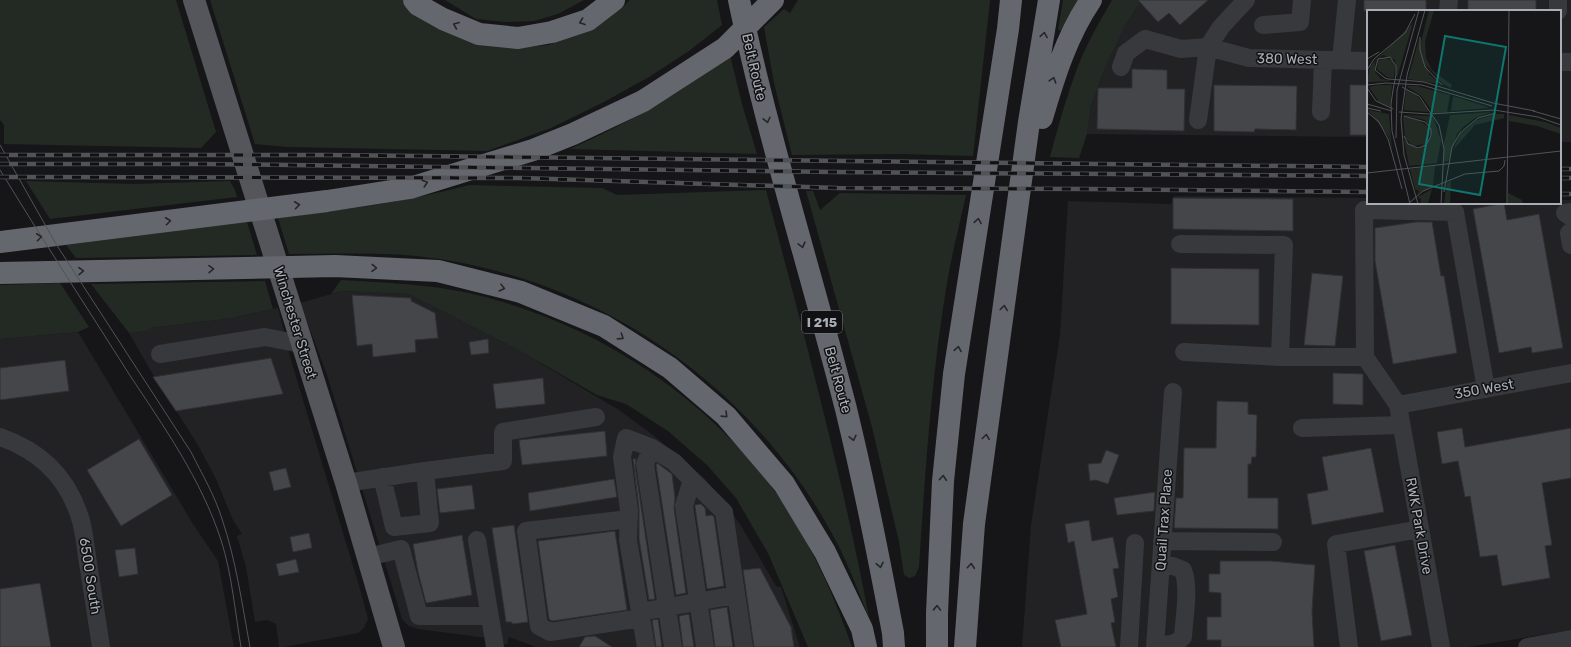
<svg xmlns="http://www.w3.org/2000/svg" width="1571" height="647" font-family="Rubik,sans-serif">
<rect width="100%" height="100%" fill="#161618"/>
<path fill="#222225" d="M1141,0H1571V142H1560V11H1368V137L1087,134L1091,106L1105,68L1125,26Z
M1174,196L1368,198V203H1560V200H1571V630L1468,647H1022L1031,525L1060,335L1068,201L1171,204Z
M342,291L409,294L520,351L619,410L653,435L704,478L723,500L740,524L776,586L781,587L800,647H536L509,637L507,645L487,638L418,629L409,626L402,619L400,612L327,375L300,303Z
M278,308L291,360L360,589L368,619L364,628L358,633L284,647H279L276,624L267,620L255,622L246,567L237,536L242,534L233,520L216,479L198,445L152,373L129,333L148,331L150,328L233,318Z
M78,332L193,524L218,561L234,647H0V339Z"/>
<path fill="#232a23" d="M0,0H176L216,132L201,148L4,144V125L0,120Z
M210,0H404L518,48L548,45L576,35L601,22L622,8L630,0H717L722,25L689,51L649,77L604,102L551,128L487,151L288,147L255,144Z
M445,0H584L558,14L534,21L505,22L476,19Z
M798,0H990L973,156L901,154L792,155L774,83L764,27L784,9L790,13Z
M1063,0H1079L1062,31L1058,30Z
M1112,0H1141L1125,26L1105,68L1091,106L1087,134L1079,158L1050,157C1058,126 1067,95 1078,66C1087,43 1100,21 1112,0Z
M730,55L742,104L757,154L570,149C610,131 651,110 688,85C702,76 716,65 730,55Z
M26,181L133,184L230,181L235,190L237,197L50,219Z
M469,185L602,188L617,195L766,190C803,332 842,473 869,618C857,588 846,558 830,530C746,378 588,274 416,256C374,252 331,254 289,254L278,218C343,210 406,202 469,185Z
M806,191H813L820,210L840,193L966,195C959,226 951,258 946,289C931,381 925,474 919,567L915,576L909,578L904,575L899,542L872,427Z
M247,222L257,255L76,258L66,245Z
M341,280C393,283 446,285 496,300C600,330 695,391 763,476C802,524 832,589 852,647H808L768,553L736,498L707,465L668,431L626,404L597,395L520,351L409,294L342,291L331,294Z
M265,281L273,309L233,318L150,328L148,331L129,333L91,284Z
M60,283L89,327L78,332L0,339V285Z"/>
<path fill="#45464a" stroke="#303033" d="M1138,0H1208L1180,25L1169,13L1158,22Z
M1364,0H1426V11H1364Z
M1468,0H1536V11H1468Z
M1132,69L1167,70V89H1185L1184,131L1097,129L1098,88H1132Z
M1214,85L1297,86L1296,130L1255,129L1254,132L1214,131Z
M1350,85H1368V135H1350Z
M1173,198L1293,199V231L1173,229Z
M1504,203L1507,220L1539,214L1563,348L1532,353L1531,347L1499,353L1473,209Z
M1416,222H1432L1441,276H1444L1457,353L1393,364L1375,261V228Z
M1171,268L1259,269V325L1171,324Z
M1312,273L1343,276L1335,346L1304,345Z
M352,295L411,298V301L435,313L438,338L415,340L416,352L373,357L372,344L357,346Z
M488,339L489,353L471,355L469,342Z
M271,358L283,394L176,411L153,377Z
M65,360L69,391L0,400V368Z
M1333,373L1363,374V405L1333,404Z
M543,378L545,404L496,409L493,384Z
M1217,401L1248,402V414L1257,415L1256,457H1252L1251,464H1248V498H1278V529L1174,528L1176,498H1183L1184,448H1216Z
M1462,428L1465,447L1571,428V478L1542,483L1552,545L1545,546L1550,578L1502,586L1497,555L1480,557L1470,496L1465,497L1458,461L1442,464L1437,432Z
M605,431L607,456L522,465L519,440Z
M139,439L172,495L121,526L87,470Z
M1371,448L1384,512L1312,525L1307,494L1328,490L1322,457Z
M1106,450L1119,455L1108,484L1096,480L1090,481L1088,464L1101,463Z
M633,459H636L635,466L655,599L649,600L639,539V509Z
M657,463L672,474L675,498L674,508L686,593L676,595L656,465Z
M286,468L291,487L274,491L269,472Z
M614,479L617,497L530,511L528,493Z
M472,485L475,509L440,513L437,489Z
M1155,492L1154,511L1117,515L1114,498Z
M701,504L705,508L706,516L712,515L714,517L724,586L707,589L695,507V505Z
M1089,520L1092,541L1113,537L1119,568L1113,569L1118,597L1111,599L1115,622L1111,623L1116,647H1061L1055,620L1087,614L1074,541L1068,543L1065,524Z
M514,525L528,622L512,624V622H506L492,528Z
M615,531L627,610L552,621L549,619L538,541Z
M309,533L312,548L293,552L290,537Z
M462,535L472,595L426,603L418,572L413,544Z
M1395,545L1412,635L1381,641L1364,551Z
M135,548L138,574L119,577L115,550Z
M296,559L299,572L279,576L276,564Z
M1220,561H1271L1315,565L1312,611L1314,647H1221V640H1207V617H1221V593L1209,592V574H1220Z
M760,568L791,627L794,647H754L743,570Z
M40,583L51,647H0V589Z
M727,607L733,647H715L710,610Z
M689,614L694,647H683L679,616Z
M658,619L662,647H656L652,620Z
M595,636L612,647H579L585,637Z"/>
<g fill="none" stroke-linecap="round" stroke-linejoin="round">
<path stroke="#37393c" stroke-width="18" d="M1448,11L1449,0
M1558,11V0
M1263,25L1300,22L1302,0
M1341,60L1347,0
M1560,62H1571
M1121,67L1126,53L1145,39L1181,49L1208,47L1249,58L1368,61
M1321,112L1323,60
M1198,120L1208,47L1221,27L1246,0
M1571,212L1565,213L1571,217
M1571,231L1569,233L1571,245
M1180,244L1284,245L1280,357H1365
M1184,352L1280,357
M160,354L265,337L301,344
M1398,405L1571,373
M1302,428L1401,425
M0,437C41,451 69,479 81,521C85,536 86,553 89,569C93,595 97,621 101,647
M652,448L645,464L673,647
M382,477L394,527L430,523L425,471
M692,480L684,506L705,647
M346,483L425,471L503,461V432L596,417
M629,519L526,531L539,626L550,632L641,618
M477,540L495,647
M1162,541L1273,542
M368,557L401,549L419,616H489
M640,612L736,595
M1156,644C1167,645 1174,646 1183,637C1184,618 1190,588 1183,570L1173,566H1161
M646,647L628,540L629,510L622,457L626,438L652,448L674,462L724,512L744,647
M1129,647L1135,543
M1155,647L1173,392
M1349,647L1336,544L1420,529
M1441,647L1398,405L1365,357L1364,210L1455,212L1486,389
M1527,647L1571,639"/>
<path stroke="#54565b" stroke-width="22" d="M194,0L346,483L394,647"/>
<path stroke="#64676d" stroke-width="22" d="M414,0L418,5L443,19L479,34L518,38L552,32L588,20L614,0
M739,0C768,138 811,272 846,409C864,483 879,558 893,633L894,647
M1042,118C1054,77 1067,35 1091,0
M0,242L327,201L410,188L533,150L573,134L643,101L725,48L773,0
M0,273L335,266L438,271L521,292L604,326L670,368L726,416L784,484L825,552L862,629L866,647
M937,647V613L943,481L954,374L1008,29L1011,0
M965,647L974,524L1029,122L1049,0"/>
<path stroke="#515357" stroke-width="1" d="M0,145L56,244L191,452C202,474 215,496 222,519C236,560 242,604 250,647
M0,170C42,239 86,306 129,374C164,427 201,479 221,540C232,574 235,612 241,647"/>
<defs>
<path id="rail" d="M0,155H328L1368,167
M0,164H205L834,172L1368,176
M1560,169H1571
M0,177L521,178L838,188L1086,189L1368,192
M1560,178H1571
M1560,194H1571"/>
</defs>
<use href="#rail" stroke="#515357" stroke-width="4.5"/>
<use href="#rail" stroke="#111113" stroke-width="3" stroke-dasharray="9" stroke-linecap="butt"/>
</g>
<defs><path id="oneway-chevron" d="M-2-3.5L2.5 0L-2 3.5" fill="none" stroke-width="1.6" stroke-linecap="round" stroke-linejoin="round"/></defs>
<g stroke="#26262a">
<use href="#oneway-chevron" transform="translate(582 22) rotate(160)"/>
<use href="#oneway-chevron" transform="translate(456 25) rotate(-157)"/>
<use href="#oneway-chevron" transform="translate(1044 35) rotate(-81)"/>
<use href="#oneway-chevron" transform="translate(1053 80) rotate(-73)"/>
<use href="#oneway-chevron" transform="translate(767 120) rotate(76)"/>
<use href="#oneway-chevron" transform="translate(425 183) rotate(-17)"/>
<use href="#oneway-chevron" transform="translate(297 205) rotate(-7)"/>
<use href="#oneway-chevron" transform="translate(168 221) rotate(-7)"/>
<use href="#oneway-chevron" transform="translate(978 221) rotate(-81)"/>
<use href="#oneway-chevron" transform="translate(39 237) rotate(-7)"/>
<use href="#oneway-chevron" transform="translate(802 245) rotate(75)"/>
<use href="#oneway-chevron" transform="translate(374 268) rotate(3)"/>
<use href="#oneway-chevron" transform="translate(211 269) rotate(-1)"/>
<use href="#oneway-chevron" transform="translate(81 271) rotate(-1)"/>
<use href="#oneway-chevron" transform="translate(502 288) rotate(14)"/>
<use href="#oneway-chevron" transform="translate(1004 308) rotate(-82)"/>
<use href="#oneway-chevron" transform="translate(621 337) rotate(33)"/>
<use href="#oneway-chevron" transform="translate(958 349) rotate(-81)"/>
<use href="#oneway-chevron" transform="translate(725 415) rotate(44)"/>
<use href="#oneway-chevron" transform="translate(986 437) rotate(-82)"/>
<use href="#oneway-chevron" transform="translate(853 438) rotate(77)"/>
<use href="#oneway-chevron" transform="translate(943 478) rotate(-85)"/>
<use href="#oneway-chevron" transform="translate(880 565) rotate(79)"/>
<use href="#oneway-chevron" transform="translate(971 566) rotate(-85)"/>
<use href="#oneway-chevron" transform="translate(937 608) rotate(-88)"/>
</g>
<g text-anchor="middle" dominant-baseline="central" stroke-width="3" stroke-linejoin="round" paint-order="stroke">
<rect fill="#111113" stroke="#7b7f85" stroke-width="1" x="802" y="311" width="40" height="22" rx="3"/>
<g font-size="13" font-weight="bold" fill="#a9aeb6">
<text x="822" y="322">I 215</text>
</g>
<g font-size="14" fill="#a9aeb6" stroke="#111113">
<text transform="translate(1287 59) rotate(1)">380 West</text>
<text transform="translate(754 67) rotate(77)">Belt Route</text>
<text transform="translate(295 323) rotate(73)">Winchester Street</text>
<text transform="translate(838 380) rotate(75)">Belt Route</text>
<text transform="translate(1484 389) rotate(-10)">350 West</text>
<text transform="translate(1164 520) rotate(-86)">Quail Trax Place</text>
<text transform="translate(1419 526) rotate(80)">RWK Park Drive</text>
<text transform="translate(90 576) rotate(81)">6500 South</text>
</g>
</g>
<g transform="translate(1367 10)">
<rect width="194" height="194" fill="#161618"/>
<path d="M62,0H67L58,32L59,48L65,60L85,75L84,78L76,74L60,56L55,44L54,32ZM46,13L30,68L28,50L16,45L8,52V62L14,69L26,71L0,72L3,56ZM52,29L62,64L73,74L41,69ZM18,48L25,50L28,56L27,68L20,67L10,59L11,51ZM12,75H25L23,97L12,92L2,77ZM39,76H50L83,85L80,102L67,103L54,86ZM39,79L48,84L62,100L60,102L37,100ZM86,86L121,97L122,98L84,101ZM1,100L22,104L25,140L22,127ZM125,102L108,108L96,117L90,124L81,151L77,152V133L83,105ZM129,104H137V108L108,115L86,140L93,124L110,110ZM36,105L66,106L74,131L70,153L42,156L37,130L52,139L65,126L58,110ZM142,105L178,112L194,118V124L170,116L142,111ZM36,106L53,111L60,116L63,124L58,134L46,136L38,128ZM68,156L66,176L50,184L52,181L48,179L43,159ZM84,171L83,194H77L80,173ZM65,179L61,194H53L54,189L51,187ZM141,183L155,190L156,194H141Z" fill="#232a23"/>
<path fill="none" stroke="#515357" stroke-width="1" d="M53,27V40L58,57L75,75M0,49L12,42M0,60L7,49L38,23L48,4M0,75L19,73L55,75L125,96M35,77L52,86L72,115L77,139L74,194M0,78L9,91L26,99M0,94L25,101M0,98L14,101M166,101L194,109M0,102L12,112L21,129L35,179M32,102L62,104L127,100L171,107L194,115M37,126L41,134L51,138L59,135L64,126V119L58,112L37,106M29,128L30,80L52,0M0,163L194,141M77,182L85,137L93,123L111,108L129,103M41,194L56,181L98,164L132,161L137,156L138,150M43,194L25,121L24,94L26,80L29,65V56L23,47L11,49L8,60L18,68L21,69L47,71L57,72L126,93L168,101M51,194L37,145L34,109L40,65L58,0M140,194L142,0"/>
<path fill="#0f766e" fill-opacity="0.15" stroke="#0f766e" stroke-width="2" d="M78,26L139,37L113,185L52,174Z"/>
<rect width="194" height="194" fill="none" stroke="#a9aeb6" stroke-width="2"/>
</g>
</svg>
